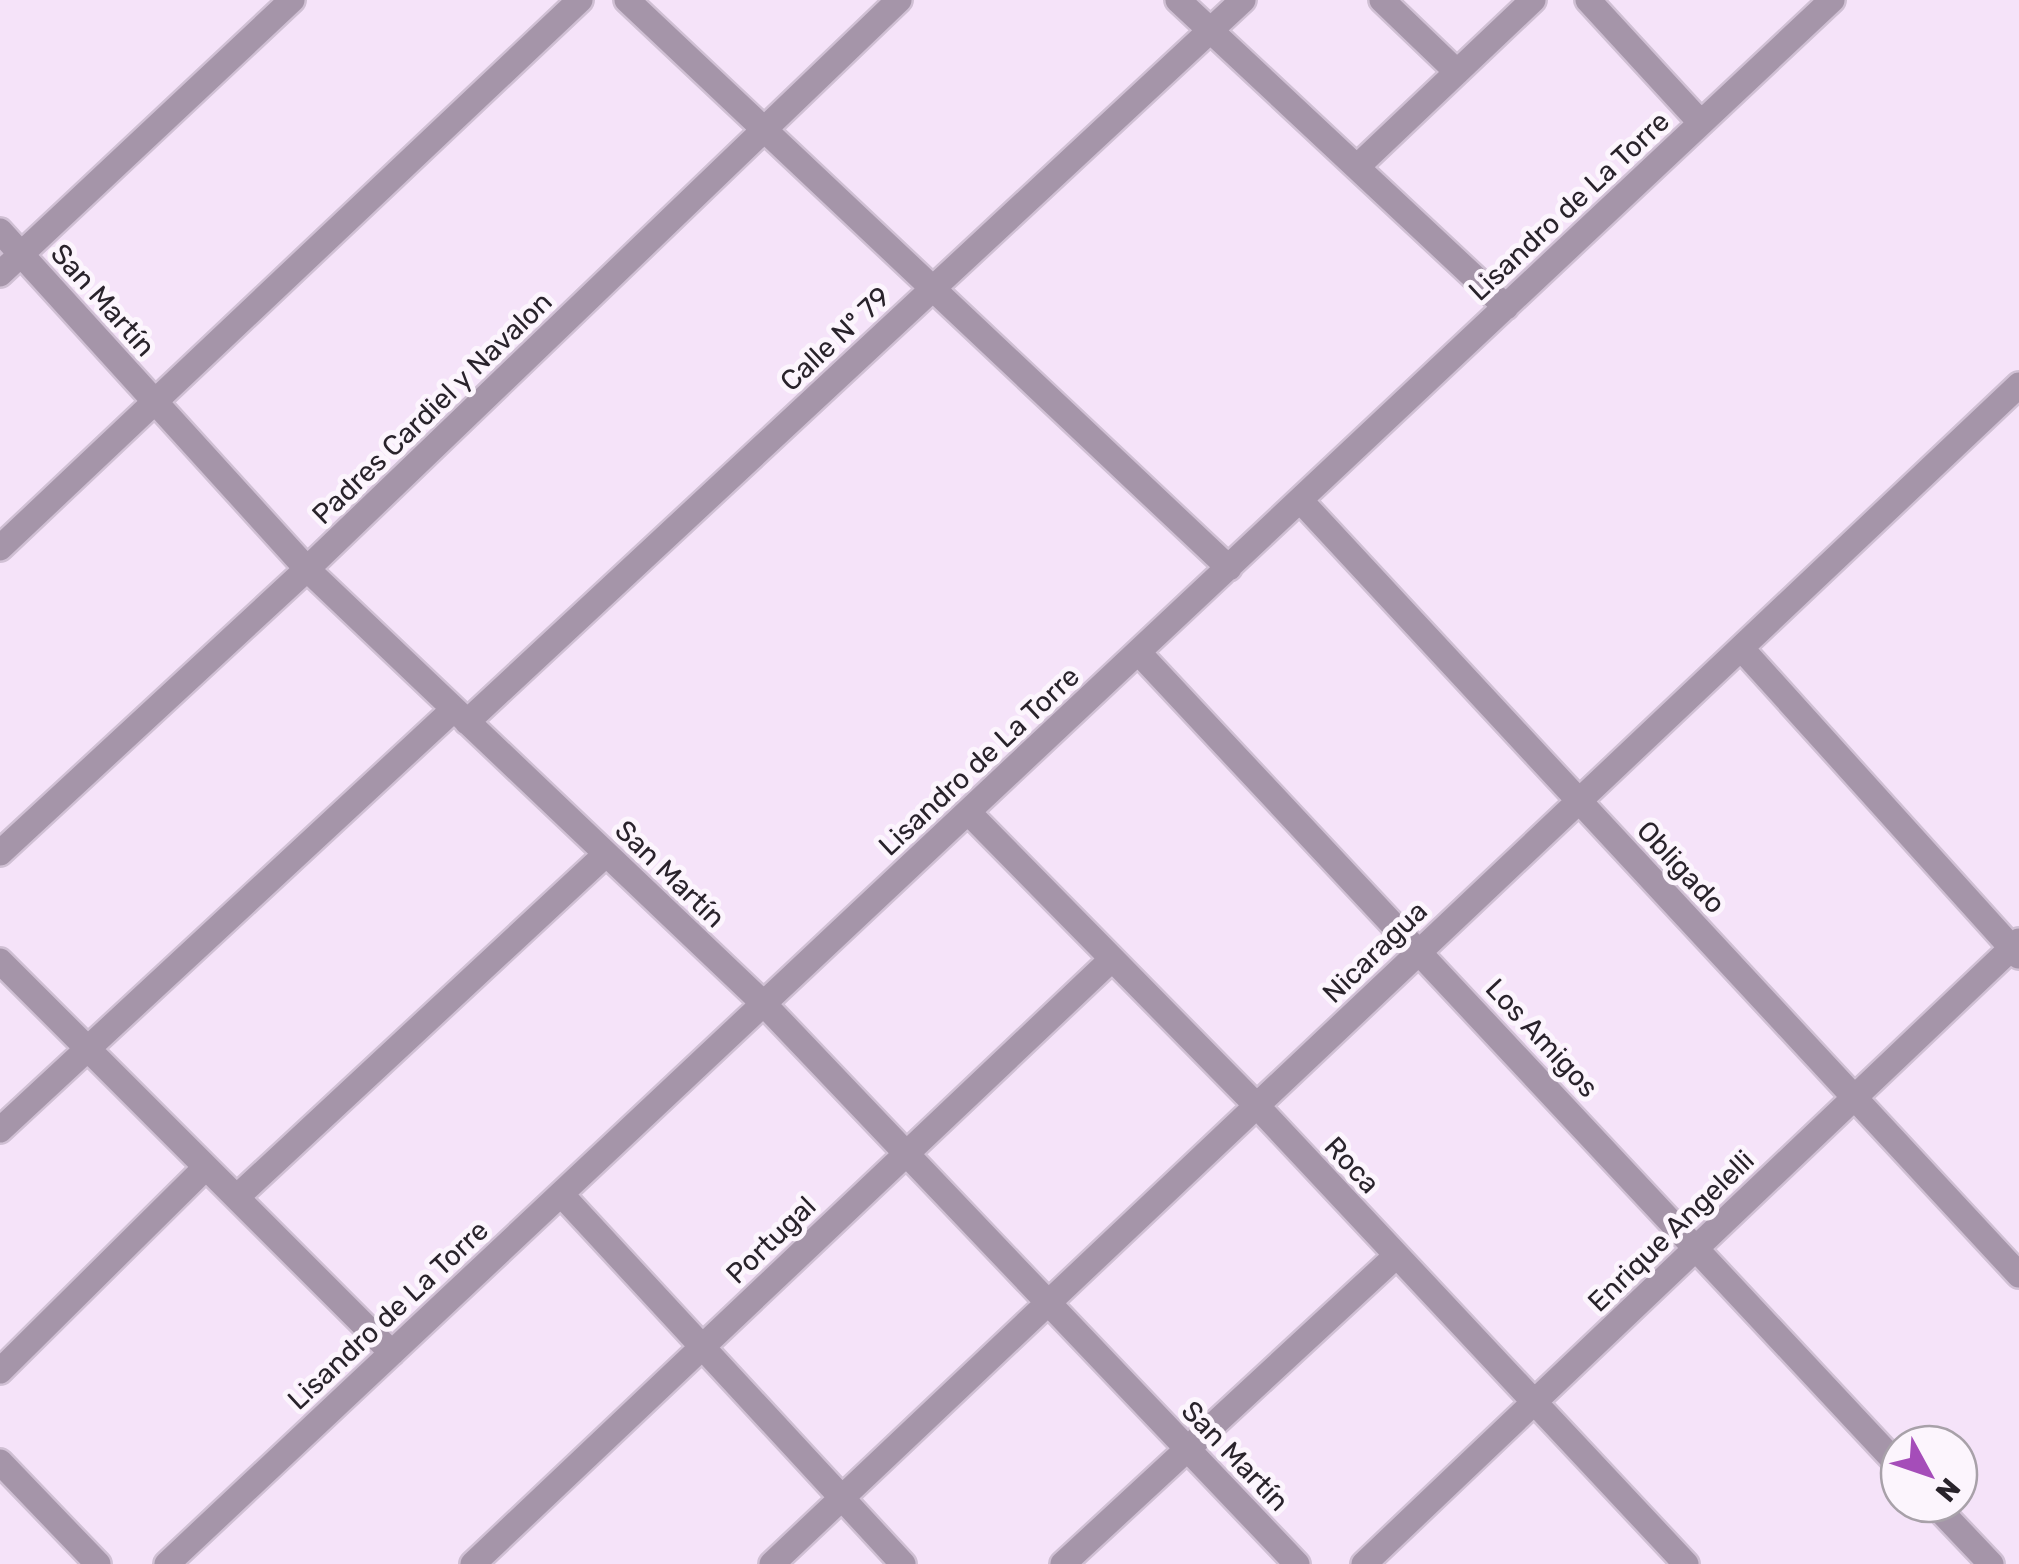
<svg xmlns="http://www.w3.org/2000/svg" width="2019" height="1564" font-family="Rubik,sans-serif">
<rect width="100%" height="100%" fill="#f5e3f9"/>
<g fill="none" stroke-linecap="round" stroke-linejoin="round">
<defs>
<path id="minor" d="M627,0L1229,568
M1178,0L1506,307
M1382,0L1457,72
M1588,0L1701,123
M1358,166L1533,0
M0,231L307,569L763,1003L1297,1564
M0,274L292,0
M1300,500L2019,1275
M0,548L580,0
M1741,648L2019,956
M1139,653L1899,1466
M467,722L1243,0
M968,812L1257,1106L1686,1564
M0,853L307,569L899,0
M0,961L392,1353
M0,1130L454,709
M561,1194L903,1564
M237,1197L606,854
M0,1371L206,1167
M0,1462L98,1564
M1934,1504L1991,1564
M167,1564L1832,0
M473,1564L1112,959
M772,1564L2019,385
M1063,1564L1396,1256
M1364,1564L2019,941"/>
</defs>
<use href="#minor" stroke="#d0c0d4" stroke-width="30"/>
<use href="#minor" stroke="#a595a9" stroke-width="25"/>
</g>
<g text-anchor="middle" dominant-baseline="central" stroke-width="10" stroke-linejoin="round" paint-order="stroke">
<g font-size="28" fill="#29232b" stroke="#fcf5fd">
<text transform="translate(1569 206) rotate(-43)">Lisandro de La Torre</text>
<text transform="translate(103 300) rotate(48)">San Martín</text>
<text transform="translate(835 339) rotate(-43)">Calle Nº 79</text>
<text transform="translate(432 408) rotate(-44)">Padres Cardiel y Navalon</text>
<text transform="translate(979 761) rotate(-43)">Lisandro de La Torre</text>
<text transform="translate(1681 867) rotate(47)">Obligado</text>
<text transform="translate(670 874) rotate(44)">San Martín</text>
<text transform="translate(1375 952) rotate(-44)">Nicaragua</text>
<text transform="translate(1542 1038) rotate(47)">Los Amigos</text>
<text transform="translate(1352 1165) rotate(47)">Roca</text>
<text transform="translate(1671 1231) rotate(-44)">Enrique Angelelli</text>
<text transform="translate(771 1240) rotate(-44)">Portugal</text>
<text transform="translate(388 1315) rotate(-43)">Lisandro de La Torre</text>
<text transform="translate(1235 1456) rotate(46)">San Martín</text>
</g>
</g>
<g transform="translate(1929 1474) rotate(130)"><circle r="48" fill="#fcf5fd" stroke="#a8a1a9" stroke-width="2.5"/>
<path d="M0-8L18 38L0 25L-18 38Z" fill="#a54db9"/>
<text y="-15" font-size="28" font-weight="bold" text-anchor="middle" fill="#29232b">N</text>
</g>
</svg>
